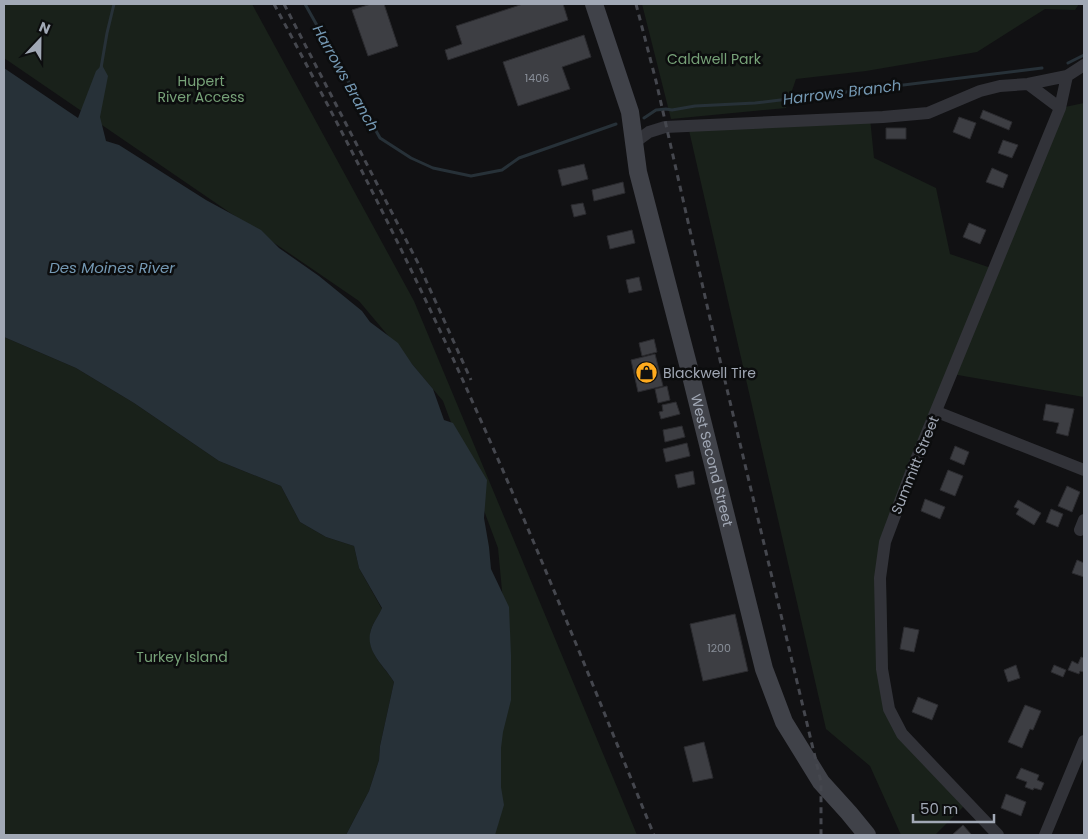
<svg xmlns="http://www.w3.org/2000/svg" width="1088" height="839" font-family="Poppins,sans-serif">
<rect width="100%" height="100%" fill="#111113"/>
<path fill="#19211a" d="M4,4H252L414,301L637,835H483L507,644L498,548L443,401L359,301L4,58Z
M642,4H1079L1075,10L1045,9L977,52L866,71L796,79L786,108L671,119Z
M1084,103V397L952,374L885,542L889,709L967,803L935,835H901L870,766L826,729L688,126L870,118L874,158L936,188L950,254L994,269L1060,108Z
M4,337L76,368L134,403L219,461L281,486L300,522L326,537L354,546L359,568L382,609C379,615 373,623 371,630C365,651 384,666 394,682L380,746L379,760L369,791L346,835H4Z"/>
<path fill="#273138" d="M102,65L108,76L100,117L106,141L119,145L206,200L261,230L279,248L319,276L362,311L370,322L398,343L412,364L433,389L444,420L453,423L487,480L484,518L489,547L491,569L509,607L511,655V700L503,732L501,748V787L504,805L495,835H346L369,791L379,760L380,746L394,682C385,666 364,651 371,630C373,623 379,615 382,608L359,568L354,546L326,537L300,522L281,486L219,461L134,403L76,368L4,337V68L78,118L96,71Z"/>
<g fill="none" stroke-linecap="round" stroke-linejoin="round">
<path stroke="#273138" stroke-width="3" d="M305,4L380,138L411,158L433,168L471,176L502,170L519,158L616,124
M1068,63L1084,55
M101,68L107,33L114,4
M644,118L656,110L666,109L672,110L695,106L755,103L1042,68"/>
</g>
<path fill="#3d3e43" stroke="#2b2b2f" d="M371,4H384L398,46L368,56L352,10Z
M523,4H563L568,20L448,60L445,50L462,44L456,26Z
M584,35L591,57L562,67L570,89L518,106L503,62Z
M983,110L1012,122L1009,130L980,118Z
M959,117L976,123L970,139L953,132Z
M886,128H906V139H886Z
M1003,140L1018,145L1012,158L998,153Z
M584,164L588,179L562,186L558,170Z
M992,168L1008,175L1003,188L986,182Z
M623,182L625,193L594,201L592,190Z
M583,203L586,214L574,217L571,205Z
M969,223L986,230L980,244L963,237Z
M632,230L635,243L610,249L607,236Z
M639,277L642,290L629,293L626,280Z
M654,339L657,352L642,356L639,343Z
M655,354L663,386L638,392L631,360Z
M667,386L670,400L658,403L655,389Z
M676,402L680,414L661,419L659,412L663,411L662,405Z
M1046,404L1074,409L1068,436L1056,433L1059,423L1043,420Z
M682,426L685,437L665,442L663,430Z
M687,443L690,456L666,462L663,449Z
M955,446L969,452L964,465L950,459Z
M948,470L963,476L955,496L940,490Z
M693,471L695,484L678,488L675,475Z
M1067,486L1080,492L1072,512L1058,506Z
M925,499L945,507L940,519L921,511Z
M1018,500L1041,513L1034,525L1016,514L1019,509L1014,507Z
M1051,509L1063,514L1058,527L1046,522Z
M1077,560L1084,563V577L1072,573Z
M735,614L748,671L703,681L690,624Z
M904,627L919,630L914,652L900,649Z
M1081,657L1084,658V672L1080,671L1079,674L1068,670L1072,661L1078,664Z
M1016,665L1020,678L1008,682L1004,670Z
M1054,665L1066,670L1063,677L1051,672Z
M918,697L938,705L932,720L912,712Z
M1025,705L1041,711L1033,730L1030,729L1022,748L1008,742Z
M704,742L713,778L693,782L684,747Z
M1021,768L1039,775L1037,780L1044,783L1041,790L1034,788L1033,790L1025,787L1027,782L1016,778Z
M1006,794L1026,802L1021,816L1001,808Z
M963,825L971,834L969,835H952Z"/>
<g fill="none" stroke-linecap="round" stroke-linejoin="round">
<path stroke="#323339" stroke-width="12" d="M1028,84L1060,108
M634,143L649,132L665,127L883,117L928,113L980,91L1000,86L1028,84L1067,76L1084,65
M937,412L1084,470
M1080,530L1084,520
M998,835L902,734L889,709L882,669L880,578L885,542L913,467L1060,108L1067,76
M1045,835L1084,741"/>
<path stroke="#404249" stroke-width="18" id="s1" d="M594,4L630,112L638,172L689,368L764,669L784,722L821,782L849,813L867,835"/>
<path stroke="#45474e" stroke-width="3" stroke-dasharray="6 5" stroke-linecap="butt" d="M274,4C343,132 410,262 469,394C535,540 594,688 654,835
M284,4L419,265L471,380
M636,4L656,81L709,314L821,782V835"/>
</g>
<defs>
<symbol id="shop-disc" viewBox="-11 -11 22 22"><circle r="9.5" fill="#ffab1e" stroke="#0c0d0e"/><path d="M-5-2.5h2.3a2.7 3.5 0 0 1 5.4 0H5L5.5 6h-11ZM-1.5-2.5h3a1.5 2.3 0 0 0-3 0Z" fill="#111"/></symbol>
</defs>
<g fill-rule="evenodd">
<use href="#shop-disc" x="634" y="360" width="25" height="25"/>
</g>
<g text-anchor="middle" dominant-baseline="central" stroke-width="5" stroke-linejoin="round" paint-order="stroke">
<g font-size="11" fill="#888e98">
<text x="537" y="78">1406</text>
<text x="719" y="648">1200</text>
</g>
<g font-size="14" fill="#77a278" stroke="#0c0d0e">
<text x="714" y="59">Caldwell Park</text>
<text x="201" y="81">Hupert<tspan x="201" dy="16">River Access</tspan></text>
<text x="182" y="657">Turkey Island</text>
</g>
<g font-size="14" fill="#a1a8b5" stroke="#0c0d0e" text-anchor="start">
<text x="663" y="373">Blackwell Tire</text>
</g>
<g font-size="14" fill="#a1a8b5" stroke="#0c0d0e">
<text stroke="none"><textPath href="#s1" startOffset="472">West Second Street</textPath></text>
<text transform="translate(915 465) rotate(-68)">Summitt Street</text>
</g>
<g font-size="15" font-style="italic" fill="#7599b4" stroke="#0c0d0e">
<text transform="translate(346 78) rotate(61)">Harrows Branch</text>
<text transform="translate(842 92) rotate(-7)">Harrows Branch</text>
<text x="112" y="267">Des Moines River</text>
</g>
</g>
<rect width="1088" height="839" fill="none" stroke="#a1a8b5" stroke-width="10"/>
<g transform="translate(40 40) rotate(22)" stroke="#0c0d0e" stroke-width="4" paint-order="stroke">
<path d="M0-4L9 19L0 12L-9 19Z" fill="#a1a8b5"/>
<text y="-8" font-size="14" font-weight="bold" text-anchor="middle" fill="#a1a8b5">N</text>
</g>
<path d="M913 814v8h81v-8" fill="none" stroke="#a1a8b5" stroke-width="2.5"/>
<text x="920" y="814" font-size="15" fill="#a1a8b5" stroke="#0c0d0e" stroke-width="4" paint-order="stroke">50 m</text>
</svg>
